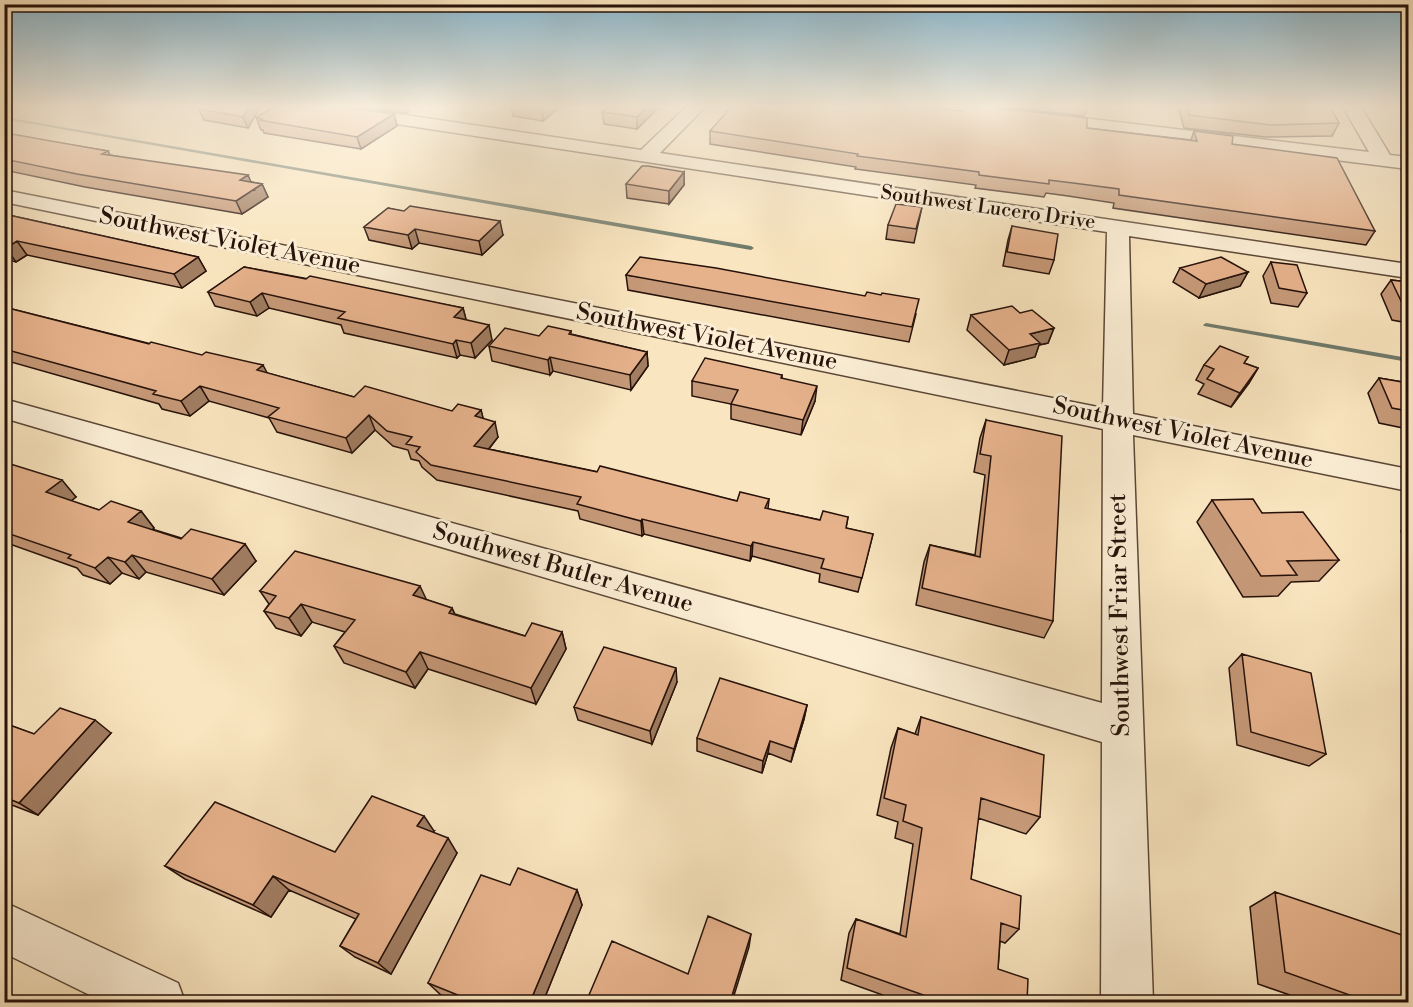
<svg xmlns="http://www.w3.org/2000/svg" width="1413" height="1007" font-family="'Libre Bodoni',serif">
<rect width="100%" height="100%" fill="#f9e5bf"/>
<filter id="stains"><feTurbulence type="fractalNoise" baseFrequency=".00333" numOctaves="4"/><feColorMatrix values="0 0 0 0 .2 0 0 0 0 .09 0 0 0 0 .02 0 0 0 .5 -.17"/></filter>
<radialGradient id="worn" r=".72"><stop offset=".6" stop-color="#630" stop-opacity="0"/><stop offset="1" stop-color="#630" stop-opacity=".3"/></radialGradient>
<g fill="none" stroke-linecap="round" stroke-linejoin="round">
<path fill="#6f7a6b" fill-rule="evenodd" d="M4,117L751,246L754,248L751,250L4,119Z
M1206,323L1408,358V362L1204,326L1203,325Z"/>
<defs>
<path id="minor" d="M309,107H351L641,150L686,107H705L660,153L1408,264V278L1129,236L1133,414L1408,469V491L1133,435L1153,1002H1101L1102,742L4,418V399L1102,703L1103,429L4,202V190L1103,408L1107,232L318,112L312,111Z
M941,107H991L1369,152L1343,107H1361L1390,155L1408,157V169L950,112L944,111Z
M4,902L178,983L185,1002H104L4,953Z"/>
</defs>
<use href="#minor" stroke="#5b4737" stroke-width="3"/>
<use href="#minor" fill="#fbeed5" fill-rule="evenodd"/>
</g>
<path fill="#c69978" stroke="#26120a" stroke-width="1.5" d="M260,107L248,128L204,120L199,109Z
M364,107H409L408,113Z
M511,107H560L543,121L513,116Z
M659,107L637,129L604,124L602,112Z
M1008,107H1087L1084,116Z
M1178,107H1330L1339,123L1332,136L1265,137L1184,128Z
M1399,107H1408V120Z
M394,114L397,126L361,149L264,133L263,130H261L256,117Z
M1087,128L1191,140L1194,131L1232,144L1375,231L1366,245L1113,208L1114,203L1068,196L1046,193L1044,197L975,188L976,185L855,169L856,167L710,144V131Z
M4,134L108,151L110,155L262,184L268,197L242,214L85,187L4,170Z
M684,172V185L669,204L627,198L626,184Z
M922,207L914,243L886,239L888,225Z
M388,208L503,235L482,255L419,243L412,249L369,240L364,227Z
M4,214L198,257L206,271L182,288L27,255L16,262L4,259Z
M1012,226L1054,260L1049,274L1003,266L1008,240Z
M1271,262L1307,293L1298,307L1271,303L1263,276Z
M244,267L463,308L466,320L492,340L475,358L460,355L457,358L344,333L341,325L269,308L257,316L215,306L208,292Z
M1180,268L1248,272L1240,286L1199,298L1173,282Z
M626,275L916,314L909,342L628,290Z
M1391,280L1408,282V323L1392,320L1381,294Z
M4,307L267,373L354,397L452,411L481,410L483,419L498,437L489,449L737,501L769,499L768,509L820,520L848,517L846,528L873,534L858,592L819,582L820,574L752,556L750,561L644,534L642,536L580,519L578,511L437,480L422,467L419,461L411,459L408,450L393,446L375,430L352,453L277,432L269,418L209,401L190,416L162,409L159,404L4,360Z
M1020,313L1054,328L1048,343L1039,345L1035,357L1004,365L967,330L971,315Z
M571,331V334L647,352L648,366L631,390L553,371L550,375L492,361L489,346Z
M1248,357L1244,363L1258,368L1249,383L1231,407L1198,394L1204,384L1196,380L1204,365Z
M782,375V378L815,401L801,435L731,419V404L692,396V381Z
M1379,378L1408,383V429L1379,423L1368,393Z
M986,420L1053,621L1044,638L916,605L924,562L930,545L975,555L985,475L974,472L980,438Z
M4,462L76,497L71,501L99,510L141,511L154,528L152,529L256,561L224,595L146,572L139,579L122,573L110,584L83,575L77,568L4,542Z
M1212,500L1262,513L1339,560L1319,581L1291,582L1278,596L1243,597L1197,522Z
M1408,523V552L1401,531Z
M260,591L427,600L452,608L455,614L525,636L562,632L566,649L536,704L428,669L415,688L344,663L334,646L345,632L312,622L301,636L276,628L264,611L269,604Z
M1242,654L1326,754L1309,766L1237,745L1229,668Z
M677,682L652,744L578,720L574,707Z
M807,705L804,719L791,762L768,753L762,773L697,751V738Z
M921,717L1040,817L1026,834L978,818L971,879L1019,929L1005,943L1000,941L998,969L1027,1002H902L841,980L849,933L856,919L900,934L913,844L895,838L898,822L877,815L891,748L898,728L915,734Z
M4,723L34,734L111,733L38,815L4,802Z
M434,831L433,832L457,853L391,974L355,957L340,946L356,919L289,890L271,917L185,879L165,866L335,852Z
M510,885L577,890L582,905L543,1002H460L441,995L428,983Z
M1275,892L1408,1002H1310L1258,984L1250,907Z"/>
<path fill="#a17d62" stroke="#26120a" stroke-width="1.5" d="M249,107H260L248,128L243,117Z
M544,107H560L543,121L542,109Z
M647,107H659L637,129V117Z
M394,114L397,126L361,149L357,137Z
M684,172V185L669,204V191Z
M248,175L254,189L240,180Z
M262,184L268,197L242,214L236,201Z
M500,221L503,235L482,255L479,241Z
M415,229L419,243L412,249L408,235Z
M17,241L27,255L16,262L6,248Z
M198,257L206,271L182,288L174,274Z
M1248,272L1240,286L1199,298L1206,284Z
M262,293L269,308L257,316L250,302Z
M463,308L467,323L454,317Z
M489,325L492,340L475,358L471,343Z
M1054,328L1048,343L1039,345L1035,357L1004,365L1009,350L1030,334Z
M456,340L460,355L457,358L453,344Z
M647,352L648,366L631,390L630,375Z
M550,357L553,371L550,375L548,360Z
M263,365L271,380L257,370Z
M1258,368L1249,383L1231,407L1240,393Z
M200,386L209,401L190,416L181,401Z
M817,386L815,401L801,435L803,420Z
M481,410L485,425L475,416Z
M369,415L375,430L352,453L346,438Z
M495,422L498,437L479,461L474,446Z
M62,480L76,497L61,509L46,492Z
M141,511L154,528L142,538L128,522Z
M642,519L644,534L642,536L641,521Z
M753,542L752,556L750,561L751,546Z
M245,544L256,561L224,595L212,579Z
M132,555L146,572L139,579L125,562Z
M108,557L122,573L110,584L95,568Z
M420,586L428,603L413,595Z
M301,604L312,622L301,636L289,618Z
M452,608L459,625L449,613Z
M562,632L566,649L536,704L531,688Z
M420,652L428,669L415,688L406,672Z
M676,668L677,682L652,744L650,731Z
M807,705L804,719L791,762L794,749Z
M95,720L111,733L38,815L19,803Z
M770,741L768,753L762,773L763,761Z
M424,816L434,831L428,841L417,826Z
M448,838L457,853L391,974L378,963Z
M273,876L289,890L271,917L253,905Z
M577,890L582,905L543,1002H530Z
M751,934L749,947L732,1002H730Z"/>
<path fill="#e6b28c" stroke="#26120a" stroke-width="1.5" d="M201,107H249L243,117L199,109Z
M275,107H345L394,114L357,137L259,120L262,119L256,117Z
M526,107H544L542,109Z
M608,107H647L637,117L602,112Z
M731,107H926L962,111L964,107H990L1087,118V128L1197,141L1194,131L1233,136L1232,144L1337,158L1375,231L1119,195V189L1073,183L1049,180V184L979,175V172L857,156L858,154L710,131Z
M1187,107H1330L1339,123L1271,125L1189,115Z
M6,133L108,151L102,154L248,175L240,180L262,184L236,201L77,174L4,159V134Z
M642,166H648L684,172L669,191L626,184Z
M896,204L922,207L916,229L888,225Z
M410,206L500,221L479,241L415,229L408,235L364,227L388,208L404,211Z
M4,214L198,257L174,274L17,241L6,248L4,247Z
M1012,226L1058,234L1054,260L1007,252Z
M640,257L716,268L865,296L867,292L881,295L882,293L919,299L912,327L626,275Z
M1221,257L1248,272L1206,284L1180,268Z
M1271,262L1297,265L1307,293L1279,288Z
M244,267L306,279L310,276L463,308L454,317L489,325L471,343L456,340L453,344L338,318L345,312L262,293L250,302L208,292Z
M1391,280L1408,282V306L1403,305Z
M1012,306L1020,313L1032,310L1054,328L1030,334L1040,343L1009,350L971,315Z
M4,307L149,344L151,342L202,355L206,352L263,365L257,370L354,397L365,386L452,411L458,404L481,410L475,416L495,422L474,446L597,472L600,466L737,501L740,492L769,499L765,508L820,520L823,511L848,517L846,528L873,534L862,578L821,568L824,559L753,542L751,546L642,519L641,521L577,504L581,497L431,465L416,452L420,447L406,444L412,437L387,431L369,415L346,438L268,417L279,408L200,386L181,401L153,394L156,391L4,349Z
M548,326L571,331L569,334L647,352L630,375L550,357L548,360L489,346L505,328L539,336Z
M1220,346L1248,357L1244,363L1258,368L1240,393L1207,379L1214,369L1204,365Z
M705,358L782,375L781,378L817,386L803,420L731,404L738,390L692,381Z
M1379,378L1408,383V411L1392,408Z
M986,420L1062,436L1053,621L922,588L930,545L980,557L991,456L980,454Z
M4,462L62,480L46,492L99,510L111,501L141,511L128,522L181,539L191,529L245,544L212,579L132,555L125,562L108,557L95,568L68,558L71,555L4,532Z
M1253,499L1262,513L1303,512L1339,560L1287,561L1297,575L1261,576L1212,500Z
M295,551L420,586L413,595L452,608L449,613L525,636L532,623L562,632L531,688L420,652L406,672L334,646L355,620L301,604L289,618L264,611L276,596L260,591Z
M604,647L676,668L650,731L574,707Z
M1242,654L1311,673L1326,754L1251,732Z
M720,678L807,705L794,749L770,741L763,761L697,738Z
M60,708L95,720L19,803L4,797V723L34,734Z
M921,717L1044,755L1040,817L981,798L971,879L1021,896L1019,929L1001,923L998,969L1028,979L1027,1002H943L847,968L856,919L906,937L922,828L903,821L906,805L884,798L898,728L918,735Z
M372,796L424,816L417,826L448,838L378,963L340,946L359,914L273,876L253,905L165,866L215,802L335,852Z
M518,868L577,890L530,1002H475L428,983L481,875L510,885Z
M1275,892L1408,937V1002H1362L1361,999L1285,972Z
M708,916L751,934L730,1002H586L612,941L688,974Z"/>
<linearGradient id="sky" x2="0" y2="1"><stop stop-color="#8bb9d0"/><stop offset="0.43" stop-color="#fcf3e2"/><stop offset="1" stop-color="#fcf3e2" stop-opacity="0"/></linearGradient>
<rect width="1413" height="248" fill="url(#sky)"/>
<g text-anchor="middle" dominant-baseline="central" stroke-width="6" stroke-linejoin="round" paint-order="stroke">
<g font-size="20" fill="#26120a" stroke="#fbeed5">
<text transform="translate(988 208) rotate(8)">Southwest Lucero Drive</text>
</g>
<g font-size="24" fill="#26120a" stroke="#fbeed5">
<text transform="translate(230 241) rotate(11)">Southwest Violet Avenue</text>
<text transform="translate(707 337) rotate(11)">Southwest Violet Avenue</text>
<text transform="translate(1183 433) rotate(12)">Southwest Violet Avenue</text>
<text transform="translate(563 568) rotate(16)">Southwest Butler Avenue</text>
<text transform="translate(1120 615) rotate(-91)">Southwest Friar Street</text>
</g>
</g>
<rect width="1413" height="1007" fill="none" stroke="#f9e5bf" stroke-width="24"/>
<rect x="6" y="6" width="1401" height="995" fill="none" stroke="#26120a" stroke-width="3"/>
<rect x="12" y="12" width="1389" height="983" fill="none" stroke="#26120a" stroke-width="1.5"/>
<rect width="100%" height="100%" filter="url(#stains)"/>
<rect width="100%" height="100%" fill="url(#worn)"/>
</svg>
